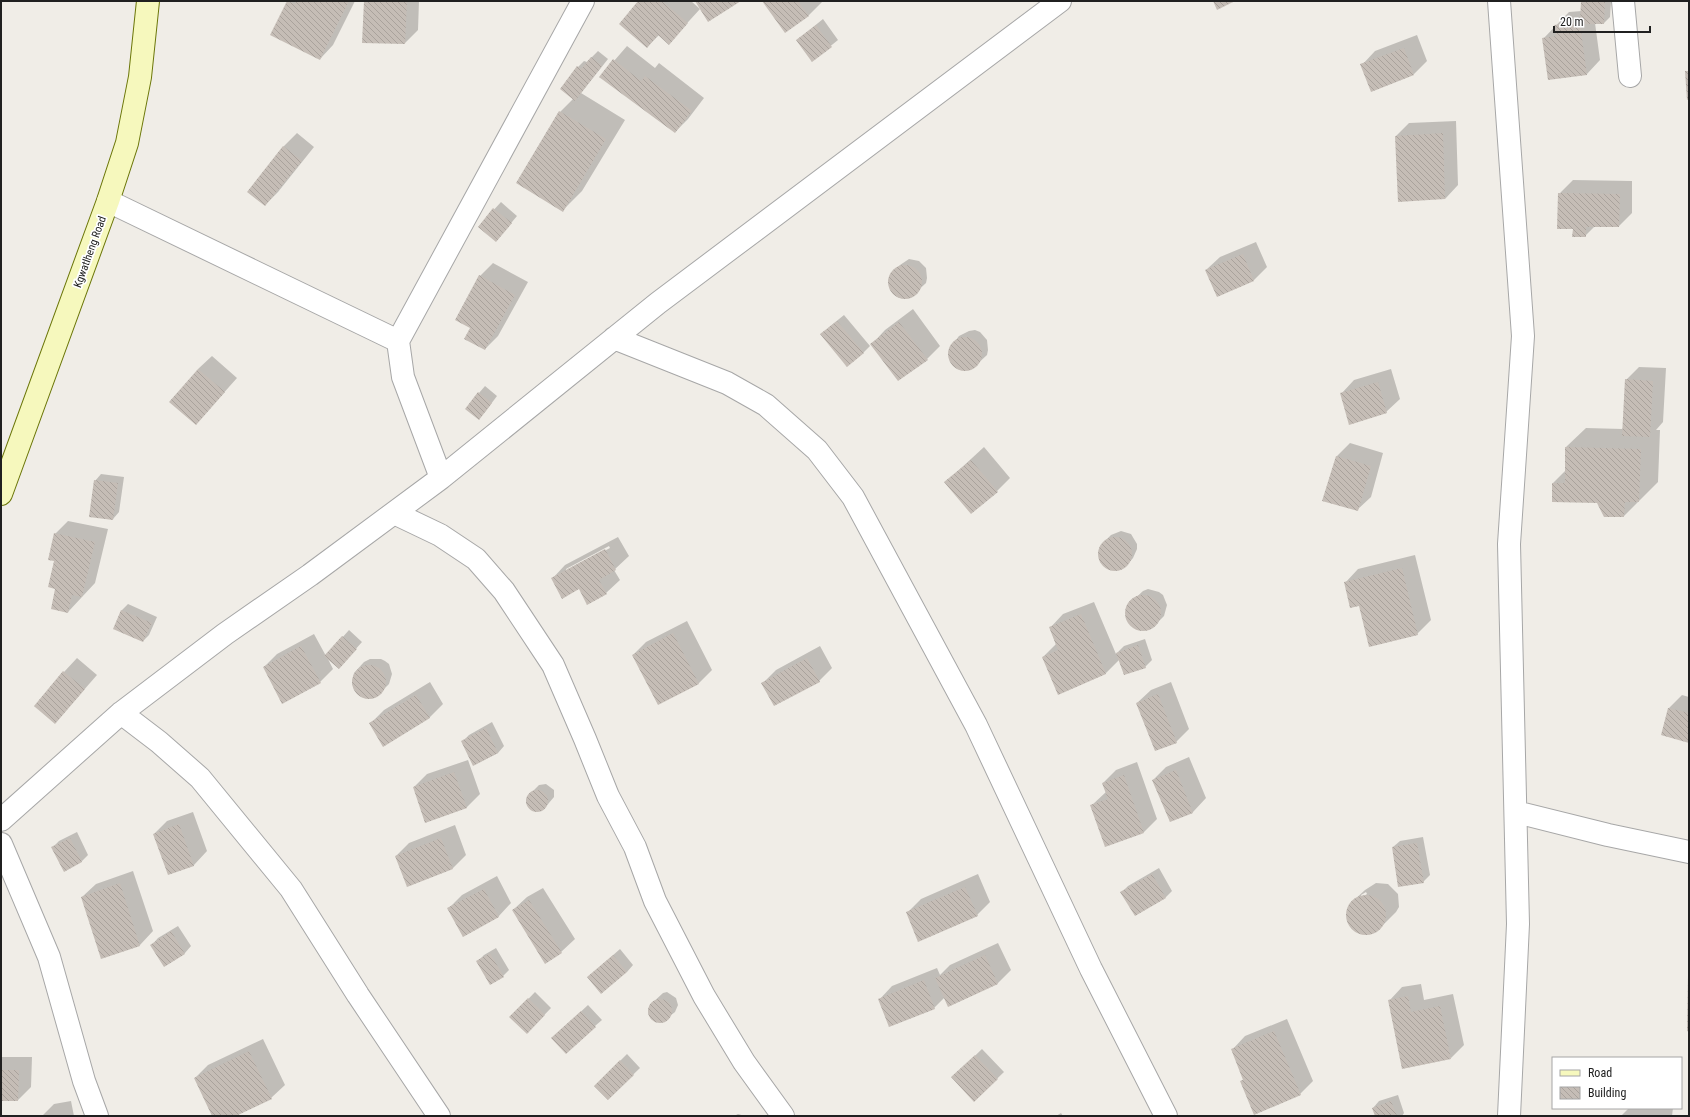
<svg xmlns="http://www.w3.org/2000/svg" width="1690" height="1117" font-family="'Roboto Condensed',sans-serif">
<defs>
<pattern id="building-back-hatch" width="6" height="6" patternUnits="userSpaceOnUse"><rect width="6" height="6" fill="#c5bdb6"/><path d="M-1 5l2 2M0 0l6 6M5-1l2 2" fill="none" stroke="#a9a29c"/></pattern>
</defs>
<rect width="100%" height="100%" fill="#f0ede7"/>
<path fill="#0003" fill-rule="evenodd" d="M288,1H355L333,45L320,59Z
M365,1H419L418,30L405,43Z
M640,1H691L700,9L669,43L659,35L647,47Z
M764,1H821L822,2L808,16Z
M1582,1H1611L1610,17L1604,23H1595L1600,60L1587,74L1543,39L1569,12L1582,11Z
M823,19L838,40L812,61L797,40Z
M1417,35L1427,61L1414,74L1362,65L1375,51Z
M627,46L655,68L659,63L704,98L688,119L675,132L601,76Z
M598,51L608,59L581,93L625,120L582,191L563,210L560,112L573,99L578,67L584,61L587,62Z
M1456,121L1458,185L1445,199L1396,136L1409,123Z
M297,133L314,147L278,192L265,205L248,192L284,146Z
M1573,180L1632,181V213L1619,226H1595L1585,236L1574,228L1559,194Z
M501,202L517,216L502,234L479,226Z
M1256,242L1267,267L1254,280L1217,296L1206,270L1220,257Z
M909,259L919,261L926,268L927,278L926,283L910,298H899L891,291L888,281L893,271L900,265Z
M493,263L528,282L498,336L485,349L472,327L480,276Z
M913,309L940,346L927,359L872,344L885,330Z
M844,315L870,346L863,353L828,328Z
M975,330L980,332L987,340L988,350L987,355L972,369L962,370L957,368L950,359V348L959,336L969,331Z
M212,356L237,378L196,424L198,369Z
M1639,367L1666,368L1663,422L1656,430H1660L1658,482L1624,516L1597,502L1553,501V483L1566,470V447L1586,428L1623,429L1626,380Z
M1391,369L1400,399L1386,412L1341,394L1354,380Z
M485,386L497,396L485,412L479,393Z
M1350,443L1383,453L1371,497L1357,510L1336,457Z
M984,447L1010,478L997,491L946,482Z
M101,474L124,477L119,512L113,519L95,481Z
M68,521L108,529L95,583L68,612L57,588L55,561V534Z
M1121,531L1131,534L1137,544V549L1133,558L1127,565L1117,570L1108,569L1100,562L1099,551L1104,542L1111,535Z
M618,537L629,556L614,570L620,580L606,593L579,588L552,579L565,565ZM609,546L610,548L566,571V569Z
M1415,555L1431,620L1417,634L1360,605L1345,583L1358,569Z
M1148,589L1159,592L1163,595L1167,605L1164,616L1157,623L1147,629L1141,630L1132,625L1126,616L1128,605L1143,591Z
M1094,602L1116,654L1124,646L1145,639L1152,660L1145,667L1119,660L1106,673L1043,657L1056,644L1050,628L1063,614Z
M128,604L157,617L149,635L143,641L114,628L122,610Z
M687,621L712,670L699,683L658,704L633,655L646,642Z
M349,630L362,642L345,661L327,657L333,669L320,682L264,667L277,654L314,634L326,656Z
M820,646L832,668L819,681L763,683L776,670Z
M77,658L97,675L55,723L35,706L64,672Z
M370,659H381L385,661L389,664L392,674L389,684L378,695L368,698L358,694L352,684L354,673L364,662Z
M430,682L443,704L430,717L384,745L371,723L384,710Z
M1171,682L1189,729L1176,742L1137,703L1151,690Z
M1682,695L1689,697V742L1662,735L1669,708Z
M492,722L504,746L498,753L474,765L462,742L469,735Z
M1189,757L1206,798L1193,812L1170,821L1153,780L1166,767Z
M468,760L480,794L466,808L414,787L427,774Z
M1137,762L1157,819L1144,832L1091,806L1106,792L1103,783L1116,770Z
M546,784L554,790V797L543,810L533,811L526,803L527,797L539,785Z
M193,812L207,851L194,865L169,874L154,834L167,821Z
M455,825L466,855L453,868L408,886L396,856L409,843Z
M77,832L88,855L82,861L52,848L59,841Z
M1423,837L1430,875L1423,882L1393,847L1400,841Z
M1159,868L1172,891L1166,897L1135,915L1122,892L1128,886Z
M133,871L153,931L140,945L102,957L82,897L96,884Z
M978,874L990,902L977,915L907,913L921,899Z
M497,876L511,903L498,917L449,908L462,895Z
M1376,883L1388,884L1398,894L1399,907L1396,912L1378,930L1367,934L1356,931L1351,927L1347,916L1351,903L1365,890ZM1366,892L1367,894L1361,898V895Z
M543,888L575,939L561,952L513,910L527,897Z
M178,926L191,946L185,953L165,966L152,945L158,938Z
M998,943L1011,970L998,983L945,997L934,1008L879,1000L892,986L937,968L940,975L950,965Z
M496,948L509,970L503,976L478,961L484,955Z
M620,949L633,965L627,972L595,971Z
M1421,984L1424,1000L1453,994L1464,1045L1451,1058L1389,1001L1402,987Z
M535,992L551,1008L527,1033L511,1017Z
M667,992L676,998L678,1005L675,1012L661,1023L651,1019L648,1013L650,1005L663,993Z
M588,1005L602,1020L595,1026L559,1032Z
M1287,1019L1313,1081L1300,1094L1241,1081L1244,1079L1232,1050L1245,1036Z
M263,1039L285,1085L271,1098L234,1116H213L195,1078L208,1065Z
M982,1049L1004,1072L974,1101L953,1077Z
M627,1054L640,1068L608,1099L595,1086Z
M1,1057H32L31,1087L18,1100H1Z
M1398,1095L1404,1113L1402,1116H1376L1373,1108L1379,1101Z
M71,1101L74,1116H42L54,1104Z
M1629,1108H1673L1672,1116H1621Z
M1061,1113L1063,1116H1056Z
M738,1114L745,1116H734Z"/>
<path fill="url(#building-back-hatch)" d="M287,1L295,4L296,1H349L320,60L270,35Z
M364,1H407L405,44L362,43Z
M638,1H662L688,23L669,45L658,35L647,48L619,24Z
M695,1H741L708,22Z
M762,1H798L809,16L785,33Z
M1213,1H1235L1217,10Z
M1581,1H1605L1604,24H1580L1587,75L1548,80L1542,38L1556,36L1554,25L1580,22Z
M816,25L832,47L812,62L796,40Z
M1404,48L1414,75L1371,92L1360,64Z
M591,57L602,66L575,101L560,89L577,66L581,69Z
M613,59L641,81L645,76L692,111L675,133L599,77Z
M1685,71H1689V99L1687,100Z
M559,111L606,139L563,212L516,183Z
M1443,133L1445,199L1398,202L1395,136Z
M283,146L302,161L265,206L247,192Z
M1558,193L1620,194L1619,227H1586V237H1572L1573,229H1557Z
M493,208L512,223L496,242L478,227Z
M1243,254L1254,281L1217,297L1205,270Z
M888 282a17 17 0 1 1 34 0a17 17 0 1 1-34 0Z
M479,275L515,295L485,350L464,339L470,328L455,320Z
M837,321L864,353L847,367L820,334Z
M899,322L928,360L898,381L870,344Z
M948 354a17 17 0 1 1 34 0a17 17 0 1 1-34 0Z
M198,369L225,392L196,425L169,402Z
M1625,379L1653,381L1650,437L1622,436Z
M1378,382L1387,413L1349,425L1340,393Z
M478,392L492,403L479,420L465,409Z
M1565,447L1641,449L1639,502H1625L1624,517H1604L1597,503L1552,502V483H1565Z
M1336,456L1371,466L1358,511L1322,501Z
M971,460L998,492L971,514L944,482Z
M94,480L118,483L113,520L89,517Z
M54,533L95,542L82,597L72,595L68,613L51,609L55,589L48,587L54,561L48,560Z
M1098 554a17 17 0 1 1 34 0a17 17 0 1 1-34 0Z
M605,549L616,570L599,580L607,594L587,605L579,589L562,599L551,578Z
M1402,568L1418,635L1369,647L1359,606L1350,608L1344,582Z
M1125 613a18 18 0 1 1 36 0a18 18 0 1 1-36 0Z
M121,610L152,623L143,642L113,629Z
M1081,614L1106,674L1058,695L1042,657L1058,650L1049,627Z
M673,633L699,684L658,705L632,655Z
M342,636L357,649L339,669L324,656Z
M1138,645L1146,668L1124,675L1116,653Z
M301,646L321,683L282,704L263,667Z
M807,658L820,682L774,706L761,683Z
M352 682a17 17 0 1 1 34 0a17 17 0 1 1-34 0Z
M63,671L85,689L55,724L34,706Z
M1158,694L1177,743L1155,751L1136,703Z
M416,695L430,718L383,747L369,723Z
M1668,708L1689,713V743L1661,735Z
M486,728L498,753L473,766L461,741Z
M1176,770L1193,813L1170,822L1152,780Z
M454,772L467,808L425,823L413,787Z
M1124,775L1144,833L1105,847L1090,805L1108,799L1102,783Z
M526 801a11 11 0 1 1 22 0a11 11 0 1 1-22 0Z
M179,824L194,866L168,875L153,834Z
M70,838L82,862L64,872L51,847Z
M441,838L453,869L407,887L395,856Z
M1417,843L1424,883L1398,887L1392,847Z
M1152,874L1166,898L1135,916L1120,892Z
M120,883L140,946L101,959L81,897Z
M965,887L978,916L918,942L906,912Z
M484,889L499,917L463,937L447,908Z
M1346 915a20 20 0 1 1 40 0a20 20 0 1 1-40 0Z
M529,900L562,953L545,964L512,910Z
M171,931L185,954L164,967L150,945Z
M490,953L504,977L490,985L476,961Z
M613,955L627,972L601,994L587,977Z
M985,955L998,984L948,1007L935,978Z
M1688,975H1689V1032L1687,1031Z
M924,980L935,1009L889,1027L878,999Z
M1408,996L1411,1012L1440,1006L1451,1059L1402,1069L1388,1000Z
M528,998L545,1015L527,1034L509,1017Z
M648 1011a12 12 0 1 1 24 0a12 12 0 1 1-24 0Z
M581,1011L596,1027L566,1054L551,1038Z
M1274,1031L1301,1095L1254,1115L1240,1081L1243,1080L1231,1049Z
M249,1051L272,1099L236,1116H212L194,1078Z
M975,1055L998,1079L974,1102L951,1077Z
M620,1060L634,1075L608,1100L594,1086Z
M1,1070H19L18,1101H1Z
M1391,1101L1397,1116H1375L1372,1108Z"/>
<g fill="none" stroke-linecap="round" stroke-linejoin="round">
<defs>
<path id="street" d="M1499,1L1523,336L1509,544L1518,924L1509,1116
M1623,1L1630,76
M108,201L398,341
M614,338L727,383L766,405L817,450L853,497L976,725L1091,969L1166,1116
M441,478L403,377L398,341L583,1
M394,513L440,535L476,559L504,591L553,665L585,739L608,796L635,847L655,901L704,996L744,1062L783,1116
M121,713L159,742L200,778L291,889L358,995L439,1116
M1516,812L1608,835L1689,852
M1,820L121,713L225,634L310,575L441,478L658,303L1060,1
M1,844L49,957L84,1081L97,1116"/>
<path id="secondary" d="M1,494L108,201L127,143L140,77L148,1"/>
</defs>
<use href="#street" stroke="#a7a7a7" stroke-width="24"/>
<use href="#secondary" stroke="#6b7608" stroke-width="24"/>
<use href="#street" stroke="#fff" stroke-width="22"/>
<use href="#secondary" stroke="#f6f8bd" stroke-width="22"/>
</g>
<g text-anchor="middle" dominant-baseline="central" stroke-width="3.5" stroke-linejoin="round" paint-order="stroke">
<g font-size="11" fill="#202020" stroke="#fff">
<text transform="translate(90 252) rotate(-70)">Kgwatlheng Road</text>
</g>
</g>
<rect width="1690" height="1117" fill="none" stroke="#202020" stroke-width="4"/>
<rect x="1552" y="1057" width="130" height="52" fill="#ffffff" stroke="#a6a6a6"/>
<rect x="1560" y="1070" width="20" height="6" fill="#f6f8bd" stroke="#a6a6a6"/>
<text x="1588" y="1077" font-size="12" fill="#202020">Road</text>
<rect x="1560" y="1087" width="20" height="12" fill="url(#building-back-hatch)" stroke="#a6a6a6"/>
<text x="1588" y="1097" font-size="12" fill="#202020">Building</text>
<path d="M1554 26v6h96v-6" fill="none" stroke="#202020" stroke-width="2"/>
<text x="1560" y="26" font-size="12" fill="#202020" stroke="#ffffff" stroke-width="3" paint-order="stroke">20 m</text>
</svg>
